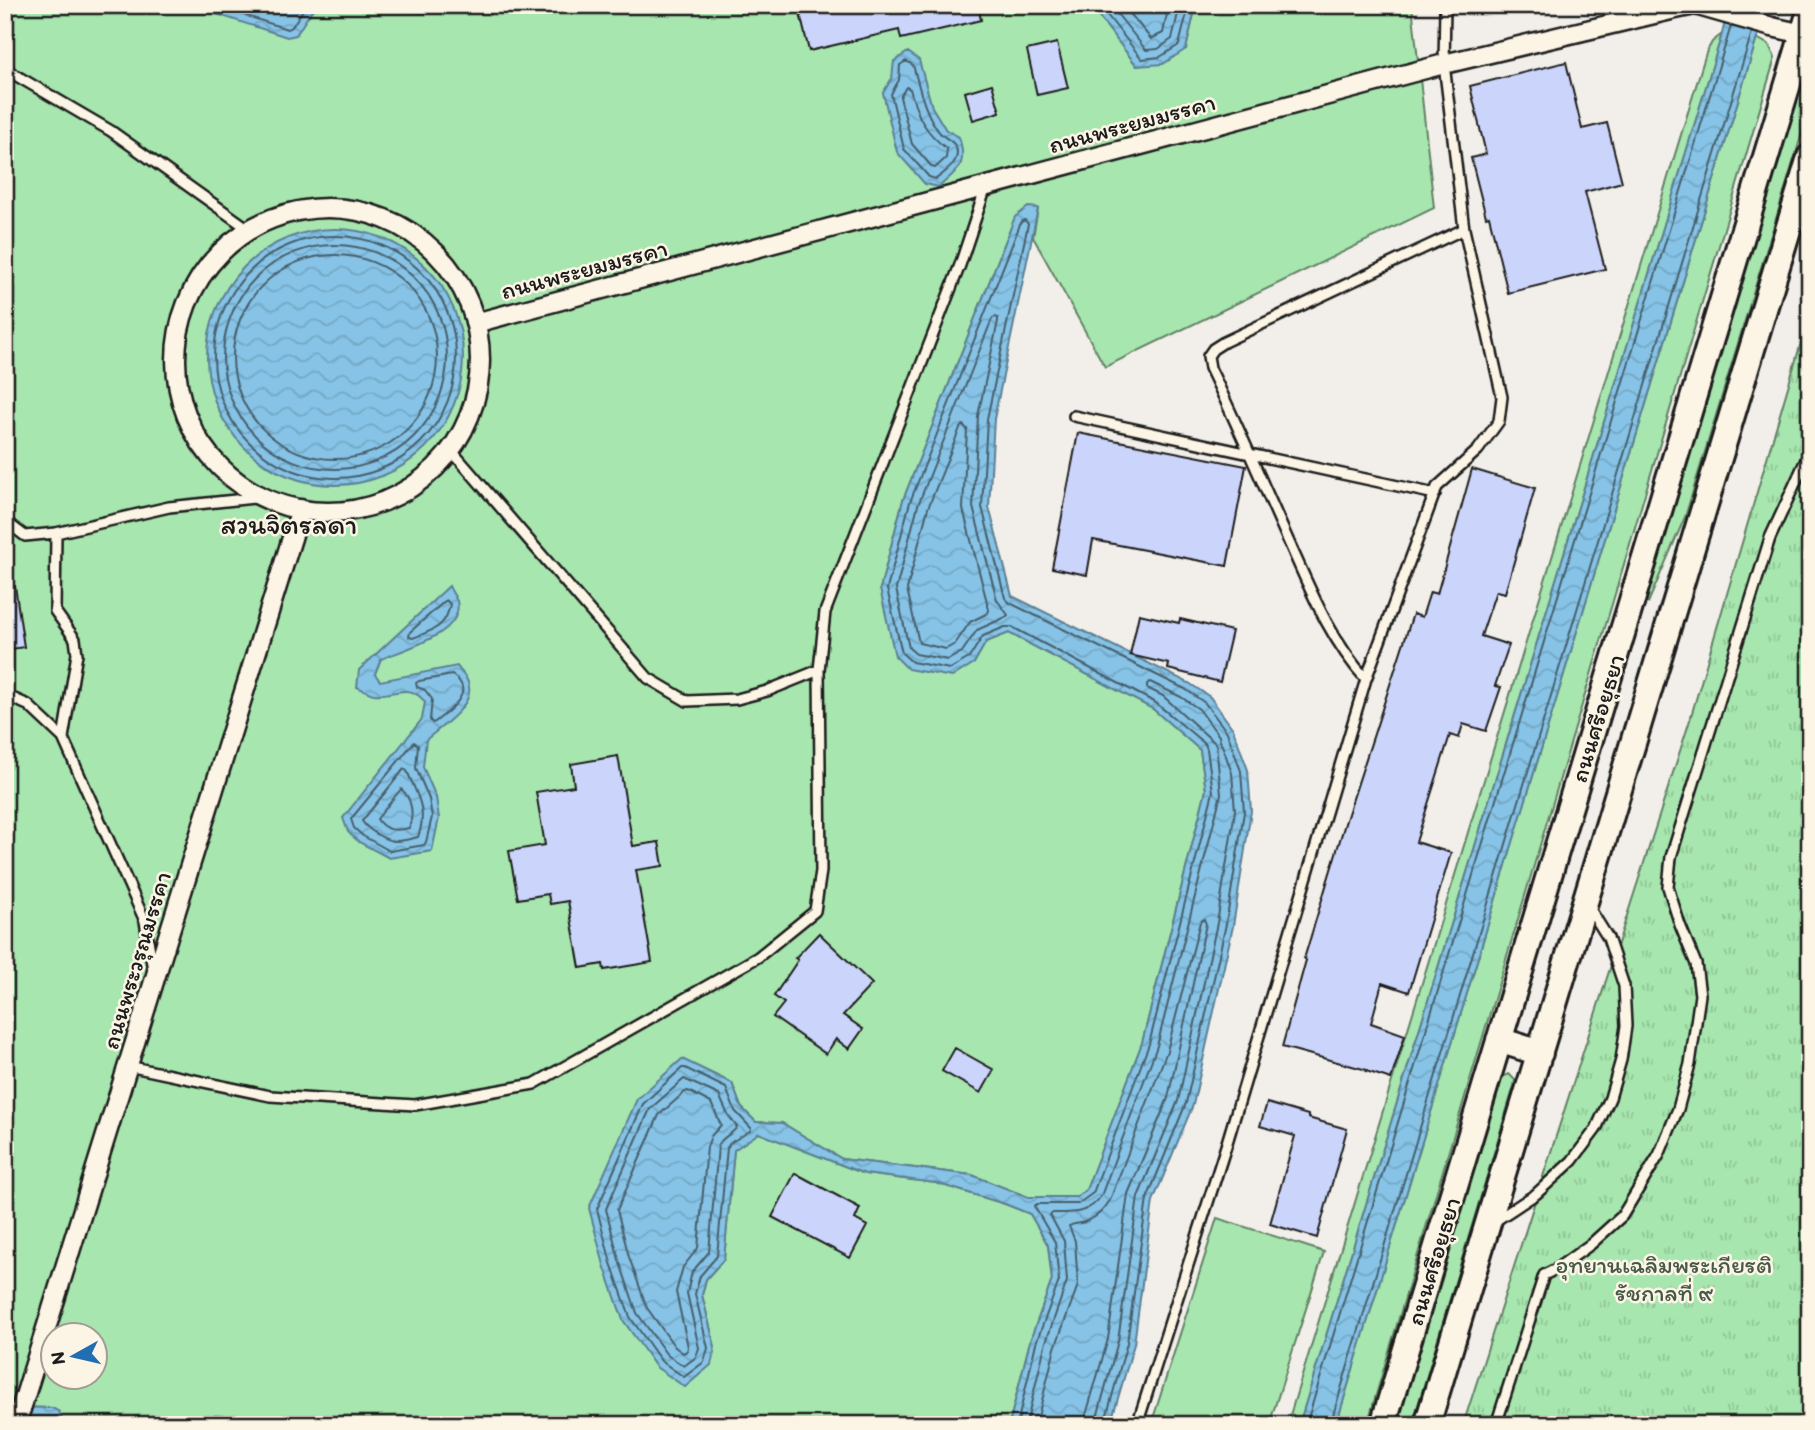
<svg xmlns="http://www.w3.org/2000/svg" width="1815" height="1430" font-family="Itim,'Playpen Sans Thai',sans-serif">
<defs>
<pattern id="park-tufts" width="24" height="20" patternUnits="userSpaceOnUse" patternTransform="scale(1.75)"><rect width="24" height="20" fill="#a7e6ae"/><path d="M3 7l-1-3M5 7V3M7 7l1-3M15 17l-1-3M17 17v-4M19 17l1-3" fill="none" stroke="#8fc595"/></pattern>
<pattern id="water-waves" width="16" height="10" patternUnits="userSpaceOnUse" patternTransform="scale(1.75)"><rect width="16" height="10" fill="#86c3e6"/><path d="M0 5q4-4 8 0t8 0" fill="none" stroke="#73a7c5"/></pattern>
</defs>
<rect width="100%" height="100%" fill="#f2efea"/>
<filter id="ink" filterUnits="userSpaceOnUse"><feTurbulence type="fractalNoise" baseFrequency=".0143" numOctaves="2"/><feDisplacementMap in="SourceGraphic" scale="14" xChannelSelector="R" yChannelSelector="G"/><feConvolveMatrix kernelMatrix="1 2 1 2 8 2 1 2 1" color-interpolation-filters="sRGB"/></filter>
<g filter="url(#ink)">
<path fill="#a7e6ae" stroke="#628165" stroke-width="2" fill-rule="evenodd" d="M5,5H1090L1137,66L1186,49L1196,5H1412L1434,208L1105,367L1033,237L1038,209L1015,217L903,500L880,589L974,663L986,642L1009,633L1153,709L1200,750L1206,790L1142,1043L1086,1190L1077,1197H1028L972,1175L842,1159L782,1123L756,1122L741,1107L732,1083L637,1099L715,1347L702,1295L706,1279L724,1259L734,1149L759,1133L865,1174L936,1183L1005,1204L1030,1214L1048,1245L1052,1280L1030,1341L1009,1425H302L253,1416L203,1425H64L59,1412L52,1408L5,1407ZM52,1336H94V1378H52Z
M1722,34L1299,1425H1287L1706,53L1712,42Z
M1757,38L1769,45L1775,58L1367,1425H1336Z
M1810,57V107L1685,517L1648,603L1642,599L1807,58Z
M1509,1074L1515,1080L1514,1086L1412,1425H1396L1500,1078Z
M1217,1218L1324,1252L1269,1425H1151Z"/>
<path fill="url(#park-tufts)" stroke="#628165" stroke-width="2" d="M1810,312V1425H1463L1689,723Z"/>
<path fill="url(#water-waves)" stroke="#5c8095" stroke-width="2" d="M200,5H324L312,10L296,35L287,37L201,9Z
M347,5H470L426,13Z
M1090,5H1196L1186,49L1163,64L1137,66Z
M1729,5H1767L1336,1425H1299L1722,34Z
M908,52L919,60L932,107L946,130L959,137C968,166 958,169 939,187L925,184L897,152L883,93L892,78L894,61Z
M1028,207L1038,208L994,419L989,507L1012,596L1189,683L1210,697L1233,729L1248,770L1251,811L1233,926L1193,1105L1153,1201L1134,1344L1110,1425H1009L1030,1341L1052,1280L1048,1245L1030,1214L1005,1204L936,1183L865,1174L759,1133L734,1150L724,1259L706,1279L702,1295L715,1347L711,1365L685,1387L656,1367L623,1320L604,1265L589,1208L637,1099L682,1059L732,1083L741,1107L756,1122L782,1123L842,1159L972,1175L1028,1197H1077L1086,1190L1142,1043L1206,790L1200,750L1153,709L1009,633L986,642L974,663L952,677L908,669L895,656L880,589L903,500L1015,217Z
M207 357a128 128 0 1 1 256 0a128 128 0 1 1-256 0Z
M449,586C451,591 455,596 457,601C465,634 404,649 381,659L375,674L380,681L457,666C460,671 465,675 467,680C479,704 441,726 426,740L423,767L436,797L439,818L432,851L389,858L359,842L348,832L343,818L422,719L425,702C408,681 393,697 374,694C369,693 362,689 357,687L359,670Z
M5,1407L52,1408L59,1412L64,1425H5Z
M253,1416L302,1425H203Z"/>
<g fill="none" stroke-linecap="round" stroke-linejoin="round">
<path stroke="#465f6d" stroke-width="2" d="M213,5L287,29L292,27L306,5
M1099,5L1142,59L1160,57L1179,45L1189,5
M1110,5L1146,50L1158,49L1172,39L1180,5
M1123,5L1151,39L1163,33L1169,5
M906,61L913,65C920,89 924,113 940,133C946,140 957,141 957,153C957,164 944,173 936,179L929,177L904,149L891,94L899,80L900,65Z
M906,87L910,89C918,117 923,130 947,149L946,158L935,168L932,167L912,144L900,97Z
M214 357a121 121 0 1 1 242 0a121 121 0 1 1-242 0Z
M223 357a112 112 0 1 1 224 0a112 112 0 1 1-224 0Z
M233 357a102 102 0 1 1 204 0a102 102 0 1 1-204 0Z
M995,317L998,318V321L978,416L973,507L997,600L1008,615L1006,617L977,630L962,652L948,660L916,654L909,648L896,589L918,505L992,319Z
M963,425L967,429L963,509L989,610L988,613L970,622L955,644L946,649L919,643L907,589L928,508L960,428Z
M446,600L450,604C446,628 433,630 413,638L409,637L410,632Z
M452,675C478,691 449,711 435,722L432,723L430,720L432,699L425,690L417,687L416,683L419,681Z
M414,742L418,745L416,768L429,799L432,817L426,842L424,845L390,851L363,836L354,828L351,819Z
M404,769L407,771C417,795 428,810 418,837C411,839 402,841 395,841C385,841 367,829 362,821Z
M401,789C412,798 414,815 409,828C396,831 384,831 377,819Z
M682,1068H685L726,1088L735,1111L751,1128L750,1131L730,1143L727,1148L717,1256L700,1276L695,1294L708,1348L704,1362L684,1377L661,1361L630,1317L611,1263L597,1209L643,1104Z
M684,1079L719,1095L728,1115L737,1127C732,1135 722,1136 718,1146L709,1252L692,1272L687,1293L699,1348L696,1357L684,1366L667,1355L637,1313L619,1260L606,1209L650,1109Z
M688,1091L711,1103L721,1125L711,1136L707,1147L698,1248L683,1267L676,1292L688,1347L687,1351L683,1353L675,1347L647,1308L629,1257L617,1210L659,1115L685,1092Z
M1017,1425L1036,1343L1059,1281L1055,1242L1034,1206L1037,1204H1078L1093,1193L1149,1044L1213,792L1207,749L1205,744L1156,703L1012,627H1005L983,636L969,658L950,669L912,662L902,653L887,589L910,502L1021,222L1025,220L1028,224L987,419L982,507L1005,598L1010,603L1185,689L1205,703L1227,732L1241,771L1244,812L1226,924L1186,1103L1147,1199L1127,1343L1104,1425
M1026,1425L1045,1345L1067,1281L1064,1241L1050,1215L1053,1213C1073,1213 1089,1214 1101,1196L1157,1046L1221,794L1216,744L1163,696L1147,688V684L1150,682L1181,697L1199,709L1219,736L1220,743L1222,745L1232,773L1235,811L1217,923L1178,1101L1138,1197L1118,1341L1095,1425
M1036,1425L1055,1348L1078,1285L1075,1241L1069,1226C1074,1223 1081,1224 1087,1221C1097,1217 1105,1209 1110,1200L1167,1051L1200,922L1204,919L1206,924L1168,1098L1128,1194L1108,1339L1086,1415L1085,1425
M1306,1425L1731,26
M1330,1425L1752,32"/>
</g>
<path fill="#cbd5fc" stroke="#1c1c1c" stroke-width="2" d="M798,5H978L981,20L901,39L899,30L809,51Z
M1057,43L1068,88L1037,95L1027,50Z
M1566,62L1582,129L1607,123L1622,182L1585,192L1605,269L1508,293L1489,216L1486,217L1471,158L1486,154L1470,86Z
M992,84L1000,112L973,120L965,92Z
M1078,433L1246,466L1227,566L1093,540L1087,575L1052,568Z
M1472,469L1535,488L1505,593L1496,591L1481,636L1509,645L1495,686L1501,687L1486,731L1463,724L1459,738L1450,735L1416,842L1451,853L1409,992L1382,983L1371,1023L1405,1035L1391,1079L1366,1071L1367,1070L1282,1047L1306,960L1304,959L1346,820L1413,614L1422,617L1430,592L1437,594Z
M15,586L24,647L5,650V587Z
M1139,614L1179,623L1180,619L1232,631L1220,682L1168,669L1169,664L1130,655Z
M618,756L633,846L659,842L663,866L636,870L652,962L604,970L603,964L580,968L568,901L550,904L548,894L518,899L509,851L545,845L536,792L574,786L571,764Z
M819,933L872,984L843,1015L863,1029L849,1049L836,1039L826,1054L773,1017L784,1003L774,996L798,960L795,958Z
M955,1048L994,1070L981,1093L942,1071Z
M1267,1103L1308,1115V1118L1347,1129L1317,1238L1270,1224L1295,1136L1260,1126Z
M795,1173L860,1208L855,1219L867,1226L850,1258L772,1217Z"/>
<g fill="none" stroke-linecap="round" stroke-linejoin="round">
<defs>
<path id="lane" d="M5,69L111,131L250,230
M1074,416L1435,494
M451,450L648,678L687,701L737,699L767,691L819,670
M5,521L25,536L56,533L169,507L264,497
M56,533L55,611L75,639L77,654L63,738
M1366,679C1332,642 1312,594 1292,549C1265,489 1239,428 1210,368L1208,356L1213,349L1224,342L1464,229
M5,695L28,705L63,738L145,921L153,970
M128,1066L270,1096L415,1105L534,1084L758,957L815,911L821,871L819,670L825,612L960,265L986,187
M1495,1221L1536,1194L1572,1161L1596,1129L1610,1098L1621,1060L1626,1026L1624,986L1608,938L1588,906
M1137,1425L1226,1146L1366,679L1437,487L1478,450L1499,421L1502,397L1464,229L1444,64L1445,5
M1496,1425L1544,1275L1556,1269L1591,1244L1622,1216L1659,1155L1678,1109L1690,1064L1700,995L1696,964L1680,925L1668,887L1671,857L1770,538L1810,451"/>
<path id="street" d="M176 360a152 152 0 1 1 304 0a152 152 0 1 1-304 0Z
M475,323L1444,64L1671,10L1695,5L1772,27L1803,34
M16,1425L301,509"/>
<path id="secondary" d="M1499,1040L1540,1053
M1383,1425L1810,11
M1427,1425L1810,157"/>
</defs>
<use href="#lane" stroke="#1c1c1c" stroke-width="14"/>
<use href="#street" stroke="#1c1c1c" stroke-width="23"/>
<use href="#secondary" stroke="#1c1c1c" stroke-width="30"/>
<use href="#lane" stroke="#fcf5e5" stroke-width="9"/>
<use href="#street" stroke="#fcf5e5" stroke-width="18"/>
<use href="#secondary" stroke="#fcf5e5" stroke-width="24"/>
</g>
</g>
<g text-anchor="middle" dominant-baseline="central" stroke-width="5" stroke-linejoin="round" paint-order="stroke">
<g font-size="24" fill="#1c1c1c" stroke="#fcf5e5">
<text transform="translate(1132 123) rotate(-15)">ถนนพระยมมรรคา</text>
<text transform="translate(584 269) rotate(-15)">ถนนพระยมมรรคา</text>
<text transform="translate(1597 718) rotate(-73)">ถนนศรีอยุธยา</text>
<text transform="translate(136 960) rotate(-73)">ถนนพระวรุณมรรคา</text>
<text transform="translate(1433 1261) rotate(-73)">ถนนศรีอยุธยา</text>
</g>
<g font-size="24" fill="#465948" stroke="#fcf5e5">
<text x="1664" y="1264">อุทยานเฉลิมพระเกียรติ<tspan x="1664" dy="28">รัชกาลที่ ๙</tspan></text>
</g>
<g font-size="28" fill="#1c1c1c" stroke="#fcf5e5">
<text x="289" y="524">สวนจิตรลดา</text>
</g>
</g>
<rect width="1815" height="1430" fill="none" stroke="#fcf5e5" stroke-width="28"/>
<rect x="14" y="14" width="1787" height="1402" fill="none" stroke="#1c1c1c" stroke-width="2.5" filter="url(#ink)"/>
<g transform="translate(74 1356) rotate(262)"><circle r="33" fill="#fcf5e5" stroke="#a29e95" stroke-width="2"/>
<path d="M0-5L12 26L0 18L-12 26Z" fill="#1f6fb2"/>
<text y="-10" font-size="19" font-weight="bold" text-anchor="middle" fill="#1c1c1c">N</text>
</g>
</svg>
